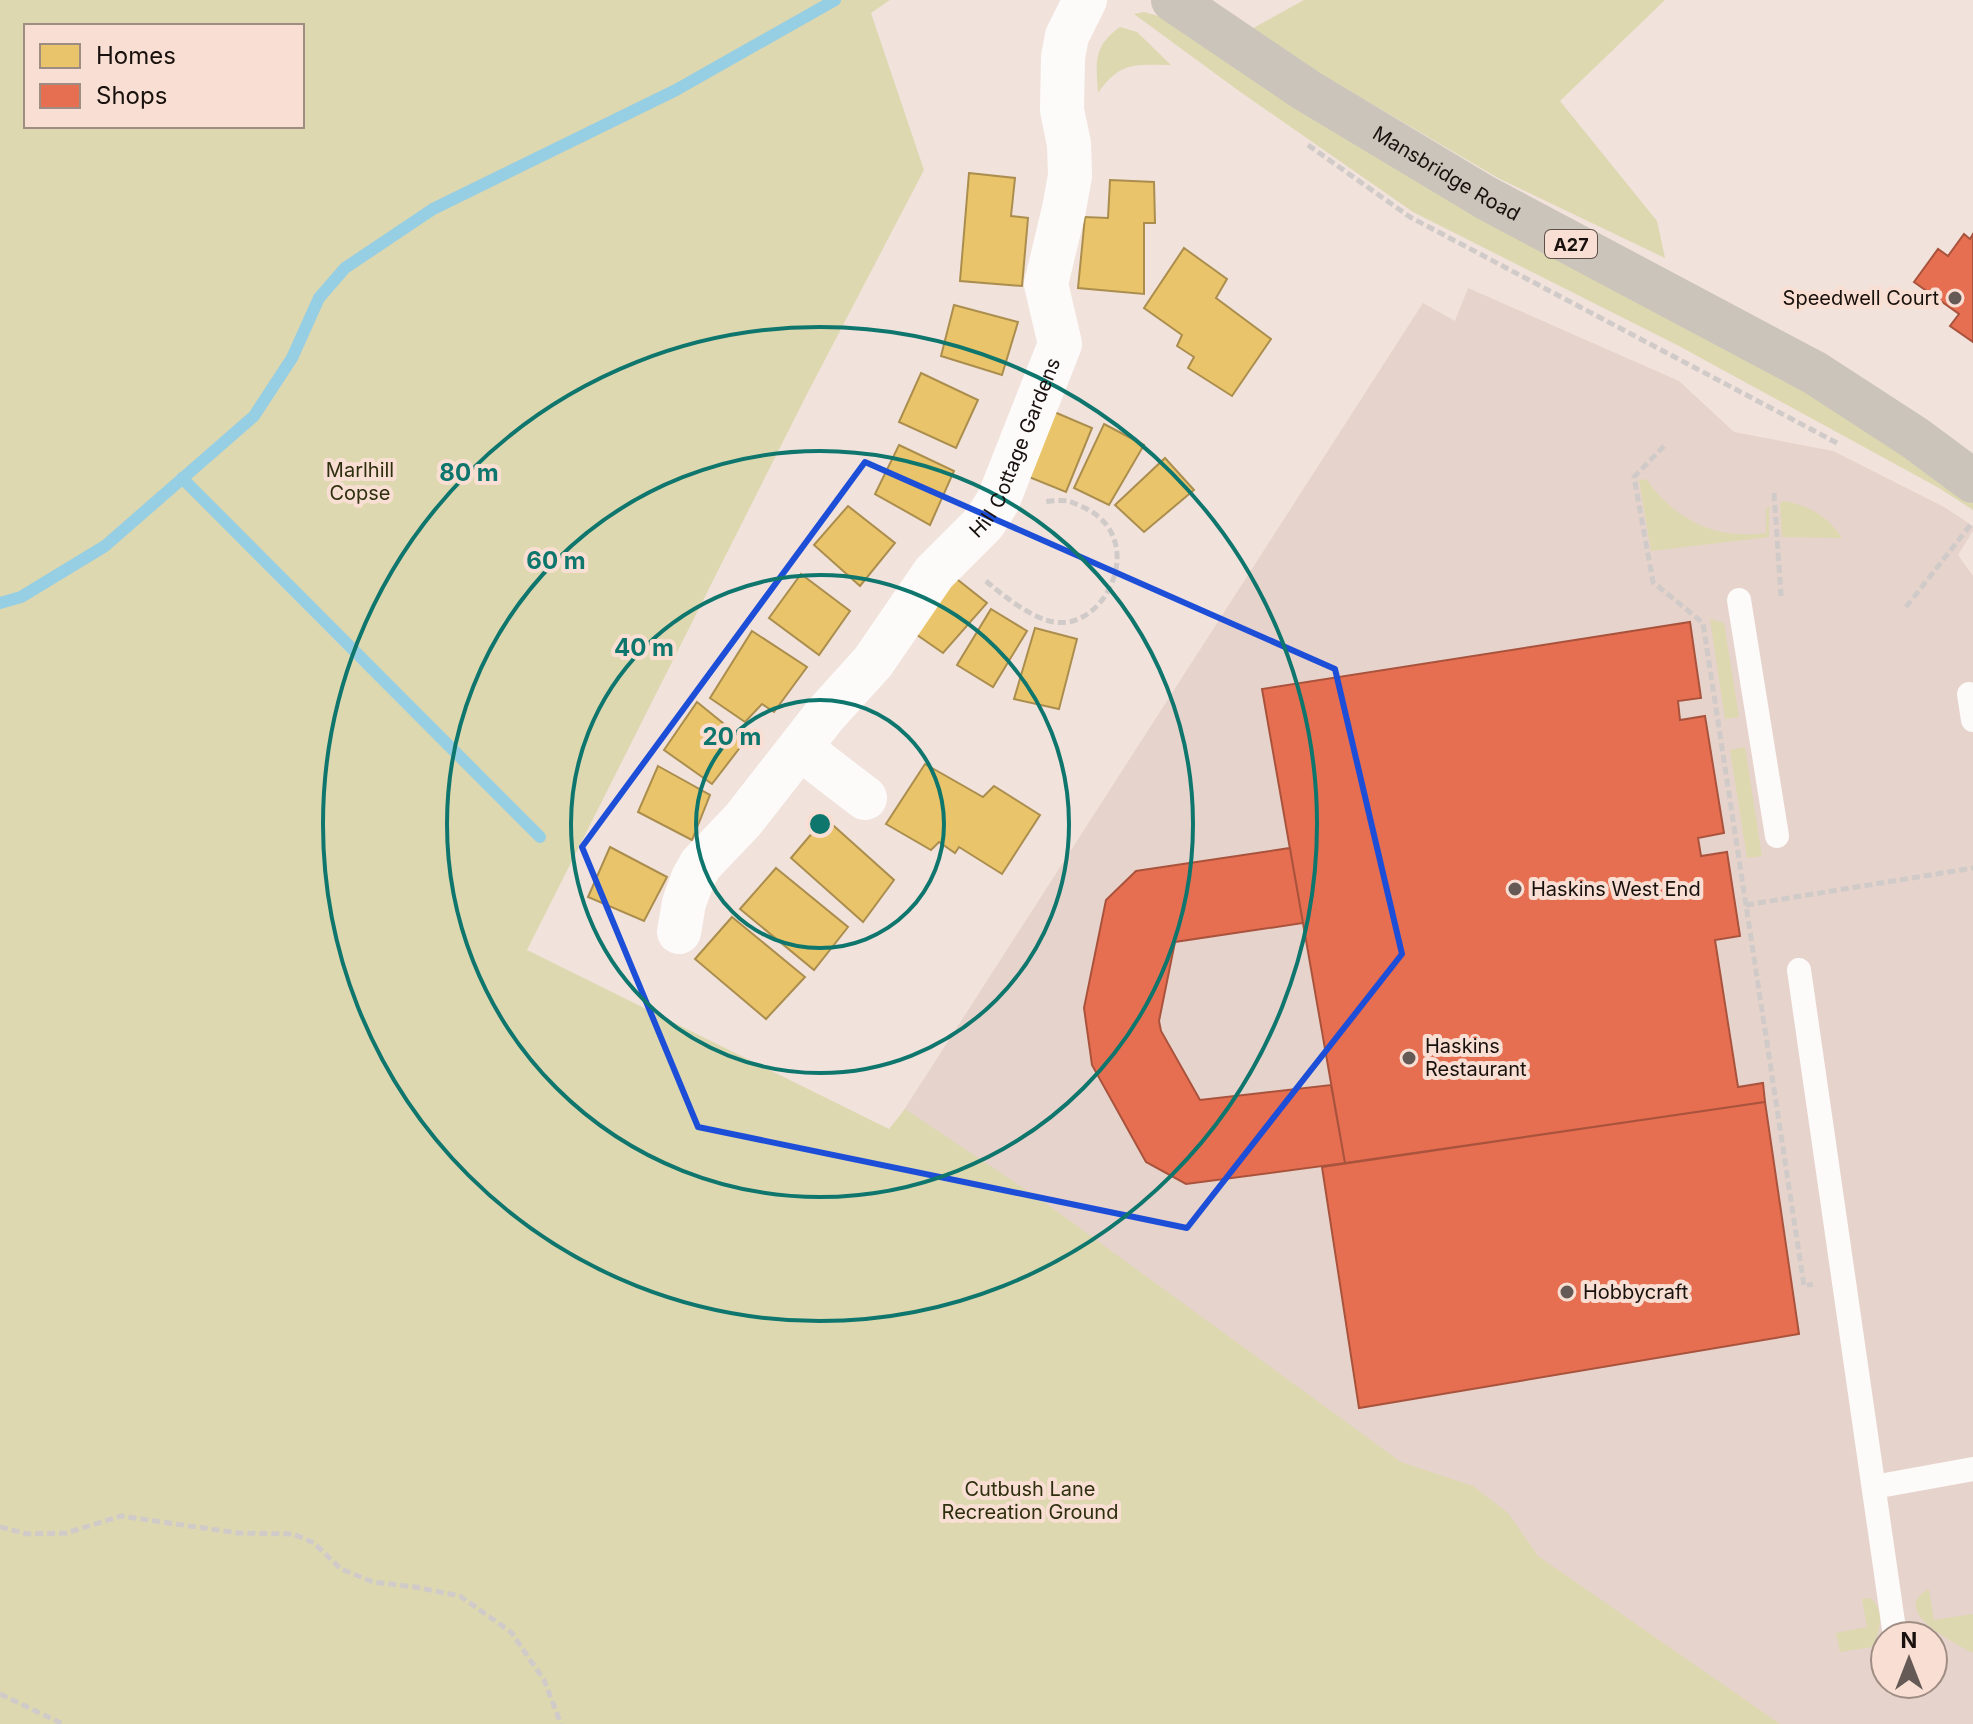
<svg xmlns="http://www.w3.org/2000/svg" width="1973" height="1724" font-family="Inter,sans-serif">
<rect width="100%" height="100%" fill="#f1e2db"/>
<path fill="#e6d3cb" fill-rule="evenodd" d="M1468,288L1679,381L1734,432L1833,451L1944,507L1973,526V531L1958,555L1973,576V1724H1735L891,1130L1423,303L1455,321ZM1885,1636H1933V1684H1885Z"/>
<path fill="#ddd8b0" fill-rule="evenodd" d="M0,0H890L871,13L924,170L807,394L527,950L889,1129L905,1109L1044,1202L1401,1462L1473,1486L1508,1513L1538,1556L1780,1724H0ZM26,26H302V126H26Z
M1304,0H1665L1560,101L1657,221L1665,258L1498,178L1248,31Z
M1144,12L1173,20L1809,384L1973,498V510L1939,488L1679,346L1413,212L1239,91L1134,14Z
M1120,27L1137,32L1171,65C1134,65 1121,61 1098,93C1096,63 1093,46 1120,27Z
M1646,479C1675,520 1715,540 1766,533V509L1769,506V537L1651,551L1639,480Z
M1784,501C1808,505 1829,517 1842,538L1782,537L1780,503Z
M1710,619L1724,623L1739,717L1725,719Z
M1745,747L1762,856L1747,858L1730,750Z
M1929,1589L1934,1620L1973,1614V1653C1956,1643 1887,1611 1929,1589Z
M1870,1598C1885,1609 1881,1632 1872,1647L1840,1652L1836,1633L1867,1627L1862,1599Z"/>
<path fill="#e9c46a" stroke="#ab8e4e" stroke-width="2" d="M969,173L1015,178L1011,216L1028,218L1022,286L960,281Z
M1110,180L1154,182L1155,223H1144V294L1078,288L1085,217L1108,218Z
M1184,248L1227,279L1216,298L1271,339L1232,396L1188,368L1194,357L1177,346L1182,335L1144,308Z
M954,305L1018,322L1002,375L941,356Z
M921,373L978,400L956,448L899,422Z
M1052,411L1092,428L1066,492L1024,475Z
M1104,424L1144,445L1109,505L1074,488Z
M899,445L954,471L930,525L875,494Z
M1165,458L1194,490L1144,532L1115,505Z
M848,506L895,543L860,586L814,545Z
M801,574L850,611L819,655L769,618Z
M953,576L987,603L943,653L910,630Z
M991,609L1027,631L993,687L957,665Z
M1035,628L1077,639L1059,709L1014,699Z
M752,631L807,667L774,712L762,704L745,722L710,698Z
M697,702L745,741L712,784L664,750Z
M925,764L983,797L994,786L1040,815L1002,874L959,847L955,853L939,842L931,850L886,824Z
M658,766L710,795L692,840L638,812Z
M825,818L894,880L863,922L791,858Z
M610,847L667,877L644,921L588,897Z
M776,868L848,927L814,970L740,909Z
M732,917L805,977L766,1019L695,959Z"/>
<path fill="#e76f51" stroke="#a9533d" stroke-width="2" d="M1964,234L1970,239L1973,234V342L1950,326L1959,314L1914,282L1938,249L1948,256Z
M1690,622L1701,698L1678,701L1680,720L1705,716L1724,833L1698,838L1701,856L1727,852L1740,936L1715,940L1738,1087L1763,1083L1765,1102L1345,1163L1262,689Z
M1290,848L1303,923L1175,942L1159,1021L1161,1031L1200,1100L1331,1085L1345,1163L1186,1184L1146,1162L1092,1065L1084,1008L1106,900L1136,871Z
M1765,1102L1799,1334L1359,1408L1322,1167Z"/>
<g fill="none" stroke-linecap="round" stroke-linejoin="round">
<path stroke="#96cee3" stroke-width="12" d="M182,478L540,837
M0,603L21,597L105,546L254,416L292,358L319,298L345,268L433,209L676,90L835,0"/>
<path stroke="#d0cbc9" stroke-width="5" stroke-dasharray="8 4" stroke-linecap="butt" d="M1308,145L1410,217L1839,444
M1664,446L1634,477L1653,582L1703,623L1804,1286L1813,1284
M1774,493L1781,596
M986,581C1002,595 1033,619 1054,622C1106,631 1149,539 1085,508C1079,506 1073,502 1068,501C1060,500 1051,501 1043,502
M1906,607L1972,523
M1746,905L1973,868
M0,1527L28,1534L66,1533L121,1516L238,1533L293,1534L314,1543L341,1569L373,1582L415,1587L460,1596L511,1632L544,1680L561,1724
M0,1694L63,1724"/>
<path stroke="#fdfbfa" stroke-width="24" d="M1739,600L1777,836
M1969,694L1973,720
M1799,970L1895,1636
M1874,1487L1973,1469"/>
<g stroke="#fdfbfa" stroke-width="44">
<path d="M800,748L865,798"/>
<path id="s1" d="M679,932L684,903L693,878L701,864L743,820L825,715L873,662L934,573L984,523L998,501L1060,344L1046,284L1064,209L1070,176L1069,144L1062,110L1063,57L1067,36L1085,0"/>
</g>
<path stroke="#cbc4bb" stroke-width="44" id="s2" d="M1173,0L1306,90L1486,198L1815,373L1915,438L1973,481"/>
</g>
<path fill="none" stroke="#1d4ed8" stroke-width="6" stroke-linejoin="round" d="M865,462L1335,669L1402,954L1187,1228L698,1127L582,847Z"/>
<g fill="none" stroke="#0f766e" stroke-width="4">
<circle cx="820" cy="824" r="124"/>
<circle cx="820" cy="824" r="249"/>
<circle cx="820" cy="824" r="373"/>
<circle cx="820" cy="824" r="497"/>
</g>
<g fill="#655a55" stroke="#f9dfd3" stroke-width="3">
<circle cx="1955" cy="298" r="8"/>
<circle cx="1515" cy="889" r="8"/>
<circle cx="1409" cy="1058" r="8"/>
<circle cx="1567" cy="1292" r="8"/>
</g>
<g text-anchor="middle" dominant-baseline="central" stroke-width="8" stroke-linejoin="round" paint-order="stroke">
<rect fill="#f9dfd3" stroke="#5c4f48" stroke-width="2" x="1545" y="230" width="52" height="28" rx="6"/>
<g font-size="18" font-weight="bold" fill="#19110d">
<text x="1571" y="244">A27</text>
</g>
<g font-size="20" fill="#19110d" stroke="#f9dfd3">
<text stroke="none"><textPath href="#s2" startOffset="324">Mansbridge Road</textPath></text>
<text stroke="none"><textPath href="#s1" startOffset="598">Hill Cottage Gardens</textPath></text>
</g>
<g font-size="20" fill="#19110d" stroke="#f9dfd3" text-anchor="start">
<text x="1939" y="298" text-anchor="end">Speedwell Court</text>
<text x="1531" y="889">Haskins West End</text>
<text x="1425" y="1046">Haskins<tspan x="1425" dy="23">Restaurant</tspan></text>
<text x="1583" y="1292">Hobbycraft</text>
</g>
<g font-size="20" fill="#2e2f0e" stroke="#f9dfd3">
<text x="360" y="470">Marlhill<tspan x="360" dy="23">Copse</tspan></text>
<text x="1030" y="1489">Cutbush Lane<tspan x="1030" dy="23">Recreation Ground</tspan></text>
</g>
</g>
<circle cx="820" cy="824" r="12" fill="#0f766e" stroke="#f9dfd3" stroke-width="4"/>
<g font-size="24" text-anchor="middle" font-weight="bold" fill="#0f766e" stroke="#f9dfd3" stroke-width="8" stroke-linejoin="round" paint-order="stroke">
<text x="469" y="481">80 m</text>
<text x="556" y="569">60 m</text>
<text x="644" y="656">40 m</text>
<text x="732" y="745">20 m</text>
</g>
<rect x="24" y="24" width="280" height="104" fill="#f9dfd3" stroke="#9f8d84" stroke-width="2"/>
<rect x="40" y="44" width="40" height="24" fill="#e9c46a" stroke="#9f8d84" stroke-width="2"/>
<text x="96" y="64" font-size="24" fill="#19110d">Homes</text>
<rect x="40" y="84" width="40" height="24" fill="#e76f51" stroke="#9f8d84" stroke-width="2"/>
<text x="96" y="104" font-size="24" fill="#19110d">Shops</text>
<g transform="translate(1909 1660)"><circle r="38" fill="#f9dfd3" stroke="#9f8d84" stroke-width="2"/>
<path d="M0-6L14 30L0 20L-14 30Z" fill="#655a55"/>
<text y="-12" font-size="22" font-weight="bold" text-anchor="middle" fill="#19110d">N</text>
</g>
</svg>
